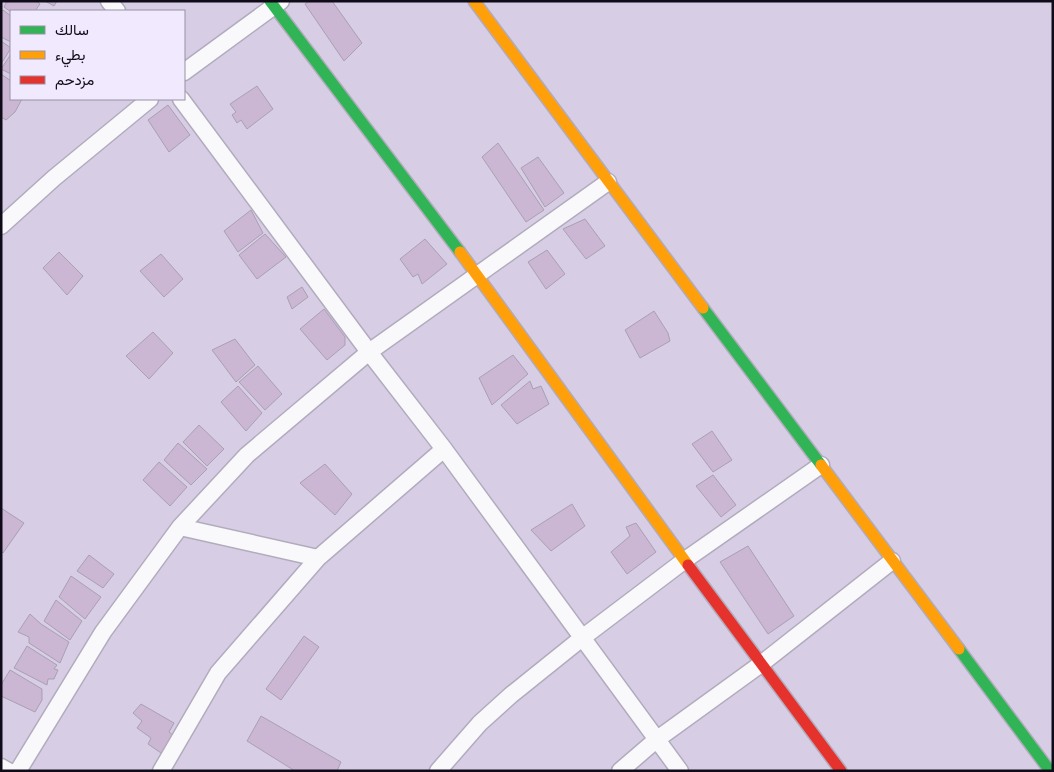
<svg xmlns="http://www.w3.org/2000/svg" width="1054" height="772" font-family="Raleway,Vazirmatn,sans-serif">
<rect width="100%" height="100%" fill="#d7cee5"/>
<path fill="#cbb6d4" stroke="#a9a0b1" d="M7,1H36L40,4L35,11L11,12L4,7Z
M45,1H57L54,6Z
M309,1H332L362,43L344,61L305,4Z
M3,10L11,16V42L1,37V12Z
M1,41L11,48L1,64Z
M11,54V74L1,69Z
M1,74L11,81V99H22L15,112L6,120L1,117Z
M257,86L273,109L247,129L241,120L237,123L232,115L236,112L230,104Z
M168,105L190,135L169,152L148,120Z
M498,143L544,210L526,222L482,157Z
M538,157L564,193L545,207L521,168Z
M251,210L263,233L238,252L224,231Z
M585,219L605,246L586,259L563,229Z
M265,234L286,257L257,279L239,255Z
M425,239L447,264L422,284L418,274L413,277L400,259Z
M547,250L565,274L546,289L528,262Z
M59,252L83,276L67,295L43,268Z
M161,254L183,279L164,297L140,271Z
M302,287L308,297L292,309L287,297Z
M324,309L345,337V345L327,360L300,329Z
M654,311L668,333L670,341L640,358L625,330Z
M153,332L173,353L149,379L126,356Z
M235,339L255,365L236,382L212,350Z
M513,355L528,374L492,405L479,378Z
M258,366L282,394L265,410L239,382Z
M530,381L533,389L541,386L549,404L517,424L501,405Z
M238,386L262,413L246,431L221,402Z
M199,425L224,449L207,466L183,442Z
M712,431L732,460L713,472L692,444Z
M178,443L207,469L191,485L164,460Z
M159,462L187,487L170,506L143,480Z
M325,464L352,494L335,515L300,483Z
M713,475L736,505L721,517L696,486Z
M572,504L585,526L551,551L531,530Z
M1,508L24,523L3,553L1,551Z
M636,523L656,552L627,574L611,552L630,536L626,527Z
M748,546L794,616L768,634L720,562Z
M89,555L114,574L103,588L77,571Z
M71,576L101,597L85,619L59,597Z
M56,600L82,621L70,640L44,621Z
M30,614L41,624L69,642L60,663L29,643V637L18,632Z
M304,636L319,647L281,700L266,689Z
M27,646L57,665L54,669L58,670L54,679H48L47,685L14,668Z
M10,670L42,689V700L35,712L1,696V685Z
M141,704L174,723L169,732L174,736L161,753L148,744L151,738L137,728L142,721L133,713Z
M261,716L341,762L337,771H295L247,741Z"/>
<g fill="none" stroke-linecap="round" stroke-linejoin="round">
<defs>
<path id="street" d="M109,1L117,11
M184,72L281,1
M181,99L369,352L444,449L680,771
M1,226L54,178L150,99
M180,527L318,558
M1,767L8,771
M18,771L103,632L180,527L247,455L369,352L608,182
M161,771L218,673L318,558L444,449
M438,771L480,723L511,695L582,638L685,560L821,465
M620,771L656,740L761,664L892,561"/>
<path id="fast" d="M270,1L460,252
M703,308L821,465
M959,649L1050,771"/>
<path id="slow" d="M474,1L703,308
M460,252L688,565
M821,465L959,649"/>
<path id="jam" d="M688,565L841,771"/>
</defs>
<use href="#street" stroke="#b2abbd" stroke-width="19"/>
<use href="#fast" stroke="#b2abbd" stroke-width="14"/>
<use href="#slow" stroke="#b2abbd" stroke-width="14"/>
<use href="#jam" stroke="#b2abbd" stroke-width="14"/>
<use href="#street" stroke="#f9f8fb" stroke-width="16"/>
<use href="#fast" stroke="#30b455" stroke-width="11"/>
<use href="#slow" stroke="#ff9f0a" stroke-width="11"/>
<use href="#jam" stroke="#e5322d" stroke-width="11"/>
</g>
<rect width="1054" height="772" fill="none" stroke="#100b18" stroke-width="5"/>
<rect x="10" y="10" width="175" height="90" fill="#f1eaff" stroke="#9791a3"/>
<rect x="20" y="26" width="25" height="8" fill="#30b455" stroke="#9791a3"/>
<text x="55" y="35" font-size="15" fill="#100b18">سالك</text>
<rect x="20" y="51" width="25" height="8" fill="#ff9f0a" stroke="#9791a3"/>
<text x="55" y="60" font-size="15" fill="#100b18">بطيء</text>
<rect x="20" y="76" width="25" height="8" fill="#e5322d" stroke="#9791a3"/>
<text x="55" y="85" font-size="15" fill="#100b18">مزدحم</text>
</svg>
